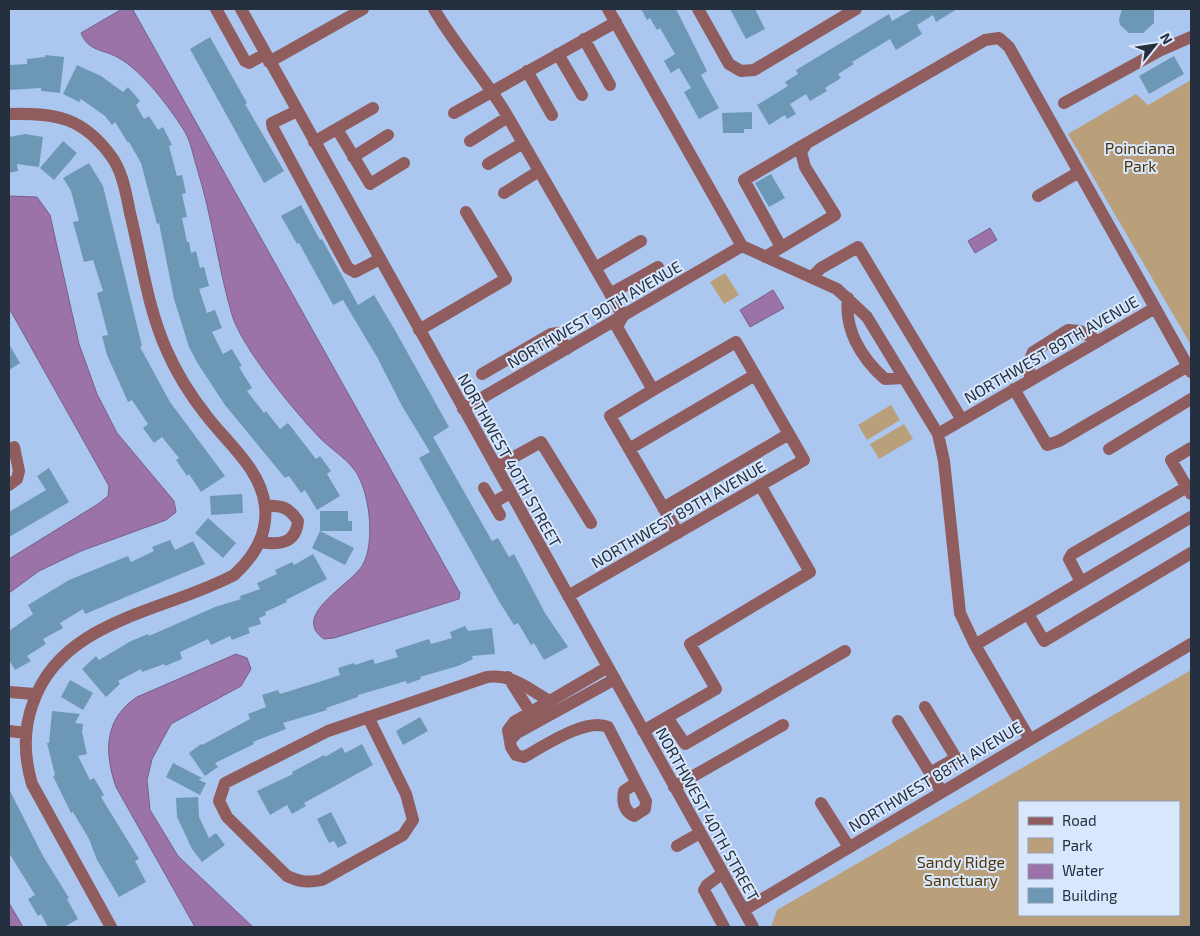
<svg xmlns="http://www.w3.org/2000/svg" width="1200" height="936" font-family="'Exo 2',sans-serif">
<rect width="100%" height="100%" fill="#abc7ef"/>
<path fill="#b9a07b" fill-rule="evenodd" d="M1191,80V345L1068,134L1136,94L1148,105Z
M725,273L739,295L724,304L710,282Z
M891,405L900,420L867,440L858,425Z
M904,424L913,439L879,459L870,444Z
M1191,670V927H771L777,910ZM1019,802H1179V915H1019Z"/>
<path fill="#9b73a8" stroke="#775f88" d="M122,9L133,10L460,593L459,599L334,638L324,639C290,616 349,586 362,566C376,544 370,488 353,468C344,457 330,448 320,438C295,412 242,348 232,315C218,267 212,216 197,168C193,156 191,142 185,132C170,108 142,70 117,57C102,49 88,51 81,33Z
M9,196L37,197L50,215L79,344L97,394L117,433L174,501L176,512L166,520L81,551L39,571L9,593V559L98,504L108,496L109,486L9,308Z
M990,228L997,240L975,253L968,241Z
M773,290L784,308L750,327L740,310Z
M236,654L247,658L251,669L241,686L171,724L152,759L147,780L150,810L178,856L253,927H195L116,787C104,752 104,719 137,697Z
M9,903L23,927H9Z"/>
<path fill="#6c98b5" d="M641,9H676L707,71L701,75L719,108L699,119L684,92L691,88L679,68L671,73L664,61L675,54L660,28L657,30L650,18L647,20Z
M730,9H755L765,29L746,39Z
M913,9H957L936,22L933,15L917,25L922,34L896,50L890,39L852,62L854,64L838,74L841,78L825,88L827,91L810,101L806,94L790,104L796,114L787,119L785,115L769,125L757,105L788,86L785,82L798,74L796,70L889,14L892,21Z
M1122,9H1154V23L1143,33H1129L1120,25L1119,19Z
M210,37L247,103L245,104L284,171L264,183L190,49Z
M45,55L64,57L60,93L41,91V88L9,90V65L27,64V59L45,57Z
M1174,56L1184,74L1149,94L1139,76Z
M77,65L101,76L123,92L128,87L140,101L136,105L144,119L149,116L158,130L163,127L172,145L169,146L177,176L182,175L186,193L182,194L187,217L182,218L187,242H189L191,253L196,251L200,268L204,267L209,286L199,289L207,313L215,310L222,328L212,332L223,354L232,349L242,366L239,367L252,388L247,391L264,413L266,411L280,429L288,423L316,459L320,456L331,471L327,474L340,496L317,510L305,490L301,493L289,476L285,478L225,405L198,364L189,347L174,299L159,223L157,224L141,163L129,142L128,143L115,122L112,125L105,116L81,99L79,102L63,94Z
M752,112V129H744V133H723L722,113Z
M25,134L43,137L39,167L17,164L18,171L9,173V137Z
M63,141L77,153L54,180L40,168Z
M89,163L103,186L142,346L140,347L170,402L225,476L201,492L189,474L187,476L176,460L179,458L162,437L154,443L143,428L148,424L132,400L128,402L107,355L102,336L108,335L97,293L103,291L93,260L84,262L73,222L79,221L71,191L63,178Z
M771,174L785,198L769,207L755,183Z
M301,205L320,240L322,239L358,305L374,295L396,332L449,427L433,437L492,541L498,538L509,557L514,554L545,613L568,647L544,660L534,643L531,645L518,623L514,625L500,603L419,458L430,452L402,406L377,357L343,300L333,305L299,243L297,244L281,216Z
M9,344L20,363L9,370Z
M49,468L69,502L9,537V512L46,490L37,476Z
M242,494L243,513L211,515L210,496Z
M320,511H348V521H352V531H320Z
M208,518L236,543L223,558L195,533Z
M320,531L354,548L345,565L312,548Z
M170,540L175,550L193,541L205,564L85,614L83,609L60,623L63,628L43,639L46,644L27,656L31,661L15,670L9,660V631L33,614L28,605L69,580L128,556L131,562L154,551L152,547Z
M313,554L327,579L286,600L287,602L265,612L266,615L259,618L261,624L248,628L250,633L232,640L230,636L211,645L208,639L180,652L182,659L165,666L164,664L142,672L141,669L118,681L120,684L106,697L82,669L96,656L99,660L131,641L148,634L149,636L215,607L241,599L240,596L260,589L257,583L277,574L275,570L292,562L294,565Z
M465,626L468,631L492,628L495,654L472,656L473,659L458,666L420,677L421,679L407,684L406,681L358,695V697L326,708L327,710L283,723L286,729L253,742L254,744L215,763L218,767L205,776L189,753L201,744L202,745L250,719L248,714L266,707L262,695L278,690L280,694L322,681L340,675L338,668L354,663L355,665L373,659L375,664L398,657L395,650L429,639L431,644L452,638L450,632Z
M70,680L93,693L83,710L61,697Z
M52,711L80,714L75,723L83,724L82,732L87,754L78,756L90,780L94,778L104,795L101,797L139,859L135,861L146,882L119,897L97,860L89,839L73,812L71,813L53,776L55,775L47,743H49Z
M420,717L428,731L403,745L396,731Z
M362,744L373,765L304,803L306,806L292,814L287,805L270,815L257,791L293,774L292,772L324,755L325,757L342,747L345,753Z
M173,763L202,778L199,780L206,783L200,795L166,777Z
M9,789L43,856L69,898L67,899L78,919L64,927H48L41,914L38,916L28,899L35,895L9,853Z
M198,797L199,817L209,838L216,833L225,845L202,862L192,849L177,817L176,798Z
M331,812L347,843L338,848L334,841L329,843L317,819Z"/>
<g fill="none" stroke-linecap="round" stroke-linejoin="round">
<path stroke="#905d5f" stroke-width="12" d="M216,9L245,61L249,63L265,54
M241,9L753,927
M434,9C456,47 486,79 508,117L623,316L617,327L653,390L736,342L804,460L568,596
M608,9L742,246L837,289L867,317L938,434L944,461L960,613L975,645L1029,738
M698,9L729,64L741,71L754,70L856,9
M584,39L610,85
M558,54L582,95
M269,62L363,9
M527,71L552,115
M1064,103L1161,50L1191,37
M297,111L272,123L273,128L348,268L355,272L380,259
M454,113L616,22
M9,114C54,113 82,116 111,156C123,172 126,194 130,213C141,257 148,310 167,351C177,374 191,396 206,415C227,443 261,469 265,506C268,534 254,557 234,575C165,612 62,619 33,703C23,730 24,757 32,784L111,927
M337,129L370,184L404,163
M470,141L508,117
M314,142L373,108
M353,157L388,135
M488,164L523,143
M504,193L539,171
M1038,196L1079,172
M781,247L744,180L807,143
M765,257L835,215L805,167L801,152L807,143L985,40L999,38L1009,47L1191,372
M595,268L641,241
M812,277L821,268L858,247L962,420
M610,294L658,267
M848,298C844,329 861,358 885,379L904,378
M419,330L506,279L466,212
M482,374L551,334L557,333L567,349
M1031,380L1028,365L1033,352L1068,330L1080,331L1098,341
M1014,389L1047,445L1059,441L1188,366
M653,390L610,416L678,533
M463,409L742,246
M938,434L1155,308
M1191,448L1171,460L1191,494
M629,449L755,375
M1109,449L1191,399
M496,467L541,442L591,523
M9,485L17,479L19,471L14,447
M484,488L493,503L510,493
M493,503L500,515
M663,508L789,434
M260,542C279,545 296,544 298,521C289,507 281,505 265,506
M1081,582L1069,559L1072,554L1187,487
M1028,614L1044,641L1191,553
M975,645L1191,517
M608,667L514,722L508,730L511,747L516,755L524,757C544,746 587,717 608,727L646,801L645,809L634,816C624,811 622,802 624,791L636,783
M508,677L534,718
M9,692L35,694
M925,707L956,758L930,773
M368,717L406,794L413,820L403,835L322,880C308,883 300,882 287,876L227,817L219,801L225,783L328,731L487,677C513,674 527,688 548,700
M667,717L685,744L845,651
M898,721L942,792
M9,731L26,733
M643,731L716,689L690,644L810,572L760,485
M510,740L517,733L615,679
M674,787L783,725
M821,803L849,847
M677,846L700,833
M723,873L707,885L704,890L724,927
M744,910L1191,644"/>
</g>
<g text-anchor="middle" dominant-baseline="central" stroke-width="4" stroke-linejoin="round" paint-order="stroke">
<g font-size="16" fill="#513603" stroke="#d9e7fc">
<text x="1140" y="147">Poinciana<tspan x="1140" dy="18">Park</tspan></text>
<text x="961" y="861">Sandy Ridge<tspan x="961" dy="18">Sanctuary</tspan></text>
</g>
<g font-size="16" fill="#242f3f" stroke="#d9e7fc">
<text transform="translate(594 314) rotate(-30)">NORTHWEST 90TH AVENUE</text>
<text transform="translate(1051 349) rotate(-30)">NORTHWEST 89TH AVENUE</text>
<text transform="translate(510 460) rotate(61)">NORTHWEST 40TH STREET</text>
<text transform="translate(678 514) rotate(-30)">NORTHWEST 89TH AVENUE</text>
<text transform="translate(935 776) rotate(-31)">NORTHWEST 88TH AVENUE</text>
<text transform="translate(708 814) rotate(61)">NORTHWEST 40TH STREET</text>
</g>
</g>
<rect width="1200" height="936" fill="none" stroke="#242f3f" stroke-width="20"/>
<rect x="1018" y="801" width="162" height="115" fill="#d9e7fc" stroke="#919db0"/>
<rect x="1028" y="817" width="25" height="8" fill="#905d5f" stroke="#919db0"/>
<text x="1062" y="826" font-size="15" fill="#242f3f">Road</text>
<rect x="1028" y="838" width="25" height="15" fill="#b9a07b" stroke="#919db0"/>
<text x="1062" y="851" font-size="15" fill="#242f3f">Park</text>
<rect x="1028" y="864" width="25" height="15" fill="#9b73a8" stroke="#919db0"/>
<text x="1062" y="876" font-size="15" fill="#242f3f">Water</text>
<rect x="1028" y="888" width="25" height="15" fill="#6c98b5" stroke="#919db0"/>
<text x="1062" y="901" font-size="15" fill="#242f3f">Building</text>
<g transform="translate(1155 45) rotate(60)" stroke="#d9e7fc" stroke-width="4" paint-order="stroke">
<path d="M0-4L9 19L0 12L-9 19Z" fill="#242f3f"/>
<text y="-8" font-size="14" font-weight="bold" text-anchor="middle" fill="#242f3f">N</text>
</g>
</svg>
